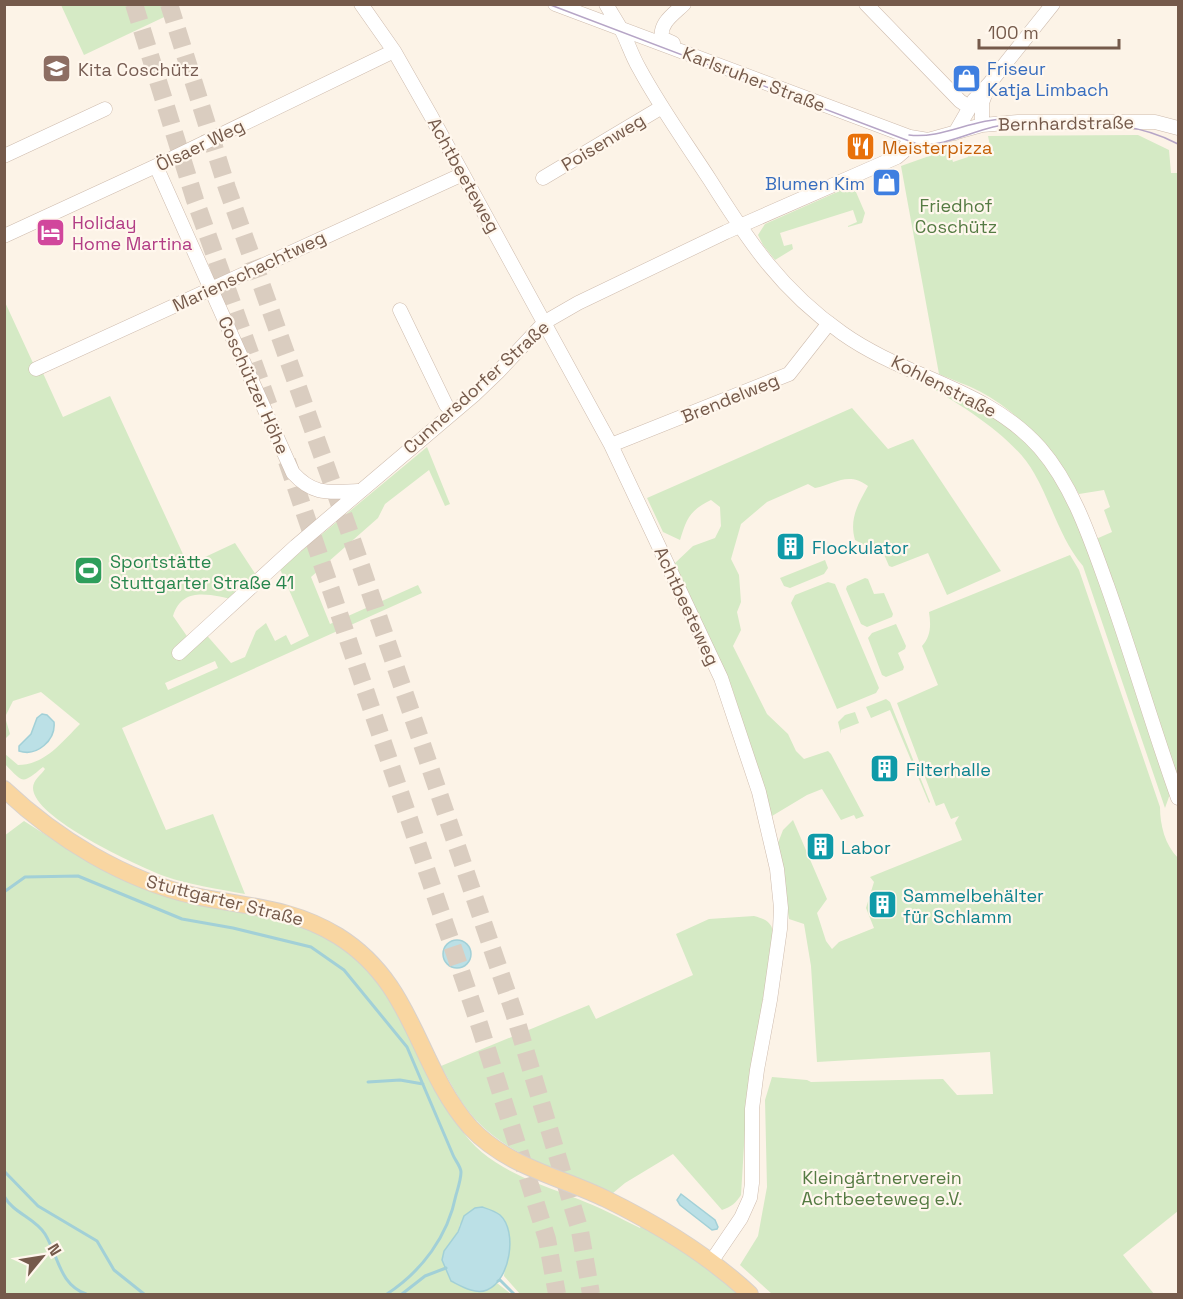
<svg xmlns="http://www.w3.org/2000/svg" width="1183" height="1299" font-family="'Space Grotesk',sans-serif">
<rect width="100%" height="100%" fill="#fcf3e7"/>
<path fill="#d5eac5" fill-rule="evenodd" d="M61,5H176L179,10L84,55Z
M1138,135L1169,150L1171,173H1178V782L1096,539L1112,532L1104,510L1110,507L1104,490L1079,494C1055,452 1024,416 981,392C968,385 952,380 939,374L901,166L949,149L953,162L968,157L967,151L990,146L988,136Z
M853,185L865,213L862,223L848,227V226L857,222L853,210L780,233L784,246L792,244L793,249L775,260L763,245L758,235L765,224Z
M4,300L33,363L42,371L63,417L110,396L188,565L235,543L256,575L238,600C213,596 183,584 173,616L191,642L203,631L231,663L245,657L256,631L266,623L275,641L286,635L291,645L309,636L280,569L427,447L450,504L445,506L429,470L385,504L378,518L311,577L330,624L418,585L422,593L122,728L166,830L213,814L245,894C218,889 190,885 164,876C138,866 33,818 33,788C33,780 41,775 45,769L43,767C22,784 24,784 5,764V754L18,765C45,765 62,742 80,724L41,692L13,701L5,717L10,734L5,739ZM215,661L218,668L168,690L165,683Z
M925,381C962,400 1000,416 1029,446C1069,485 1086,543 1104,595C1128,661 1149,727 1170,794L1165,808L1083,566C1060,539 1052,504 1034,473C1015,438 960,404 925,384Z
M852,408L888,449L913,439L1001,571L947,595L928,553L892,567L889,566L879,543L868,547L855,540C849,519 858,504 868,486C848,471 835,484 815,488L808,484L767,502L741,524L731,559L739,575L741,602L737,612L741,630L733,646L767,714L788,734L796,751L804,759L828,751L831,754L864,816L856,819L854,815L841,820L822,789L807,795L772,816L732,688L674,564L693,546L715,538L721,526L720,507L711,500C689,511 687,518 680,540L663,532L647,498Z
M1070,555L1079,570L1160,807C1160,825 1165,845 1178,858V1211L1123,1255L1154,1294H772L740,1265L758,1236L767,1187L765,1100L772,1077L807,1080L811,1082L943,1079L957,1095L993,1094L990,1052L817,1062L811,966L804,924L789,919L778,843L783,830L793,820L827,899L817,913L826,941L832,949L839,942L874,928L866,908L874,882L870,877L962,840L955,823L959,816L951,819L944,803L936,806L897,703L938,685L922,646C931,636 931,625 929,612Z
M825,560L828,568L824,574L790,588L784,586L780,578Z
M865,578L868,579L874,594L884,593L893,614L892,617L867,627L861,624L846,589L847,586Z
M828,582L835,584L879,688L876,693L837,709L791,603L795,595Z
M896,624L906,646L905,649L898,653L904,667L903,670L886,677L882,675L868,638L872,633Z
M886,699L890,702L930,802L929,803L890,710L871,718L866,707Z
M855,712L859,723L841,730V734L838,722L845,715Z
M24,821L63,846L317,932L360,960L386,991L459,1126C485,1168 535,1182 578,1199C599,1207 620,1218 640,1228L642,1224L686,1251L742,1294H520L504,1276L509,1232L500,1215L460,1224C453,1254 433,1245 451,1281L486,1291L497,1283L511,1294H5L4,836Z
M754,916C774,921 774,929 774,948L747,1096L741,1195C736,1203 731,1207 722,1210L673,1154L625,1183L613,1193C566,1173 512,1158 476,1120C461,1104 451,1084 441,1066L589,1005L596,1019L693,975L676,934L709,919Z"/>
<path fill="#bbe0e6" stroke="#a2d0d7" stroke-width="1.5" d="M42,714L47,715L54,722C56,740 37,757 19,751V746L31,734L37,718Z
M443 954a14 14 0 1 1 28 0a14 14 0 1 1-28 0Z
M681,1194L715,1220L718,1227L717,1229L712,1230L680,1205L677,1200Z
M482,1207C488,1209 495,1211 500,1215C518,1231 510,1281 487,1290C475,1295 461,1286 451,1281L442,1260L444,1251L458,1232L464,1216L475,1208Z"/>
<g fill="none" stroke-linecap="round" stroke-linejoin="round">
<path stroke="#a2d0d7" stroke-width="3" d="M4,892L25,877L78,876L182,919L233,928L311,947L344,970L407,1047L453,1155C455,1160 461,1167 461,1172C461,1179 458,1188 456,1195C448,1236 422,1271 387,1294
M368,1082L400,1080L423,1084
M4,1171L38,1206L97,1241L114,1270L144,1294
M4,1196C13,1213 35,1218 45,1234C59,1257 59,1284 86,1294
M498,1281L500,1280L514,1294
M402,1294L425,1276L446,1268"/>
<path stroke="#dacdc0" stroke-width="18" stroke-dasharray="18 9" stroke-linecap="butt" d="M134,4L195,200L270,409
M169,4L227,188L348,528L514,1013L580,1231L591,1294
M287,461L480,1027L547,1239L557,1294"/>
<defs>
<path id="minor" d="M361,4L394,51L431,116L611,445L721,678L759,792L777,869L781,908L780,929L770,1000L757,1070L752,1109V1183L750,1198L741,1218L711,1262
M555,4L910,137L928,140L982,125L1018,122H1155L1178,128
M606,4C611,13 617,22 622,31C628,43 632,56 639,68C660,107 686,143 710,180C749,242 781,290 842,333C905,378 987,388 1040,448C1073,486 1090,538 1107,585C1132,655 1153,728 1178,798
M866,4L960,101L969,107
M673,43L662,38C659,23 674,14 684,4
M982,125V103L988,86
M955,133L974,100L989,84L1053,4
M4,156L105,109
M156,166L293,473C314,496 329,492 358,491
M543,178L662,107
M4,236L156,166L394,51
M400,310L446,405L453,412
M36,369L463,174
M611,445L789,374L829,323
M179,653L296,546L474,395L498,372L545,322L578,303L726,232L897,157L904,151L910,137"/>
<path id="major" d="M4,789C57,839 124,880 195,896C247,907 291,907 338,936C415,984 416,1065 470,1127C507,1167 559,1176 606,1199C657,1224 708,1255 750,1294"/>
</defs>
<use href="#minor" stroke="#cebbad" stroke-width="15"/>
<use href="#major" stroke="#d8d1cd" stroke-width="18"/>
<use href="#minor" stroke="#fff" stroke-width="14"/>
<use href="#major" stroke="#f9d6a1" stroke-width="16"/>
<path stroke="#b6a5c6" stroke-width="1.5" d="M548,4L917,144C943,147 968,133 993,127C1012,123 1033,125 1053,124C1099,124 1136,122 1178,144
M909,135C941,139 970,120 1003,119"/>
</g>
<defs>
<symbol id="school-square" viewBox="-11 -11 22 22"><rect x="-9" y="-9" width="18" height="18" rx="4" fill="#8d6e63" stroke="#fff7ed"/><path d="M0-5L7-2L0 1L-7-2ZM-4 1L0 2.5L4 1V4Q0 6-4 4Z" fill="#fff"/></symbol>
<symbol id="shop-square" viewBox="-11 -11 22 22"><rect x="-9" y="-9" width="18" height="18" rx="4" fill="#3f7fe0" stroke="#fff7ed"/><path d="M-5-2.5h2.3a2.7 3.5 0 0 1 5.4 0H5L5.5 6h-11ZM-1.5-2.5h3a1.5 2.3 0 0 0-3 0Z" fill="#fff"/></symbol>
<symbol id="restaurant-square" viewBox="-11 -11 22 22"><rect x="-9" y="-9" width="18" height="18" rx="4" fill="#e8710a" stroke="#fff7ed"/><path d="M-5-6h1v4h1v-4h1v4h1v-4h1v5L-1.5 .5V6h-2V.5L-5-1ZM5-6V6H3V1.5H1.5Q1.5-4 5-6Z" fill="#fff"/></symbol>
<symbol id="hotel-square" viewBox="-11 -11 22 22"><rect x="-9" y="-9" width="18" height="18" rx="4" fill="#d1479c" stroke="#fff7ed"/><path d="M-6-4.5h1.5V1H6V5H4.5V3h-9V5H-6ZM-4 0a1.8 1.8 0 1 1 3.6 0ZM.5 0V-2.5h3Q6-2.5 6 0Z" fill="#fff"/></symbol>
<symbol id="building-square" viewBox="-11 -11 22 22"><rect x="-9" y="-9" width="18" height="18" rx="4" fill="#0f9aa8" stroke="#fff7ed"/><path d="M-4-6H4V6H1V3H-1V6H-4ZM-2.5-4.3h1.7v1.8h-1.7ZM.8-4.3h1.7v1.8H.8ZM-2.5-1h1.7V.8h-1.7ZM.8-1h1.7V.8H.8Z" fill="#fff"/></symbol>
<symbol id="stadium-square" viewBox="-11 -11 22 22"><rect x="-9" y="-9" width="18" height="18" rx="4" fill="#2e9e5b" stroke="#fff7ed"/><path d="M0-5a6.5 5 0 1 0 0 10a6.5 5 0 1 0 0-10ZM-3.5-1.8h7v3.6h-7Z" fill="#fff"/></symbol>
</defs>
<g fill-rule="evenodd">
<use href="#school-square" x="40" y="52" width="33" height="33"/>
<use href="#shop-square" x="950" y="62" width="33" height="33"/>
<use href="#restaurant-square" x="844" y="130" width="33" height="33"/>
<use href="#shop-square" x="870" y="166" width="33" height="33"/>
<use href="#hotel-square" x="34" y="216" width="33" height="33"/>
<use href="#building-square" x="774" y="530" width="33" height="33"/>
<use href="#stadium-square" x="72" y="554" width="33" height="33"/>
<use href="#building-square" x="868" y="752" width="33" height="33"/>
<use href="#building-square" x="804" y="830" width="33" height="33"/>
<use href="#building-square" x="866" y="888" width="33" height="33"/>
</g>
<g text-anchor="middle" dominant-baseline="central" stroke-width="4.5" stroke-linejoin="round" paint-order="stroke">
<g font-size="18" fill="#366cbe" stroke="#fff7ed" text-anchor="start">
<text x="987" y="68">Friseur<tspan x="987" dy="21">Katja Limbach</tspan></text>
<text x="865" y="183" text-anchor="end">Blumen Kim</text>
</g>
<g font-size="18" fill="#785e54" stroke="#fff7ed" text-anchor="start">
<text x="78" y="69">Kita Coschütz</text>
</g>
<g font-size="18" fill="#755a4b" stroke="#fff7ed">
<text transform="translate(754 79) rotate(21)">Karlsruher Straße</text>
<text transform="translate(1066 123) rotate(-1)">Bernhardstraße</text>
<text transform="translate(603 142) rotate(-31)">Poisenweg</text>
<text transform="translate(200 145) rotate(-26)">Ölsaer Weg</text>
<text transform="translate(464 175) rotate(61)">Achtbeeteweg</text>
<text transform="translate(249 271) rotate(-25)">Marienschachtweg</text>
<text transform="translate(254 385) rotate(66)">Coschützer Höhe</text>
<text transform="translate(944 386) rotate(27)">Kohlenstraße</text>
<text transform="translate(476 387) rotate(-42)">Cunnersdorfer Straße</text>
<text transform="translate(730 398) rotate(-22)">Brendelweg</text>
<text transform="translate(687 606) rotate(65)">Achtbeeteweg</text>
<text transform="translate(225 900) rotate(14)">Stuttgarter Straße</text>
</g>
<g font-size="18" fill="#c56008" stroke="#fff7ed" text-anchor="start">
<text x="882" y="147">Meisterpizza</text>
</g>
<g font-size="18" fill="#557b43" stroke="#fff7ed">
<text x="956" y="205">Friedhof<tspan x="956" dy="21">Coschütz</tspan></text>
<text x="882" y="1177">Kleingärtnerverein<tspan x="882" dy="21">Achtbeeteweg e.V.</tspan></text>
</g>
<g font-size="18" fill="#b23c85" stroke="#fff7ed" text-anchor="start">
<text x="72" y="222">Holiday<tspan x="72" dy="21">Home Martina</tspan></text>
</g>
<g font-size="18" fill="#0d838f" stroke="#fff7ed" text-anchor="start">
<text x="812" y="547">Flockulator</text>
<text x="906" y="769">Filterhalle</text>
<text x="841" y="847">Labor</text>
<text x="903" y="895">Sammelbehälter<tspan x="903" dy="21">für Schlamm</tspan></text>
</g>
<g font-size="18" fill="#27864d" stroke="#fff7ed" text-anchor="start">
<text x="110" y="561">Sportstätte<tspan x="110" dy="21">Stuttgarter Straße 41</tspan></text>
</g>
</g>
<rect width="1183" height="1299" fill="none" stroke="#755a4b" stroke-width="12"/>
<g transform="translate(42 1257) rotate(60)" stroke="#fff7ed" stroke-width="4.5" paint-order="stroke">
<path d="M0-4.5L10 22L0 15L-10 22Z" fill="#755a4b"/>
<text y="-9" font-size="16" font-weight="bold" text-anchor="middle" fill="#755a4b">N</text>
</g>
<path d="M979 39v9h140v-9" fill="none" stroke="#755a4b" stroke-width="3"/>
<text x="988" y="39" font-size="18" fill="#755a4b" stroke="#fff7ed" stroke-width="4.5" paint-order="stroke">100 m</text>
</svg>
